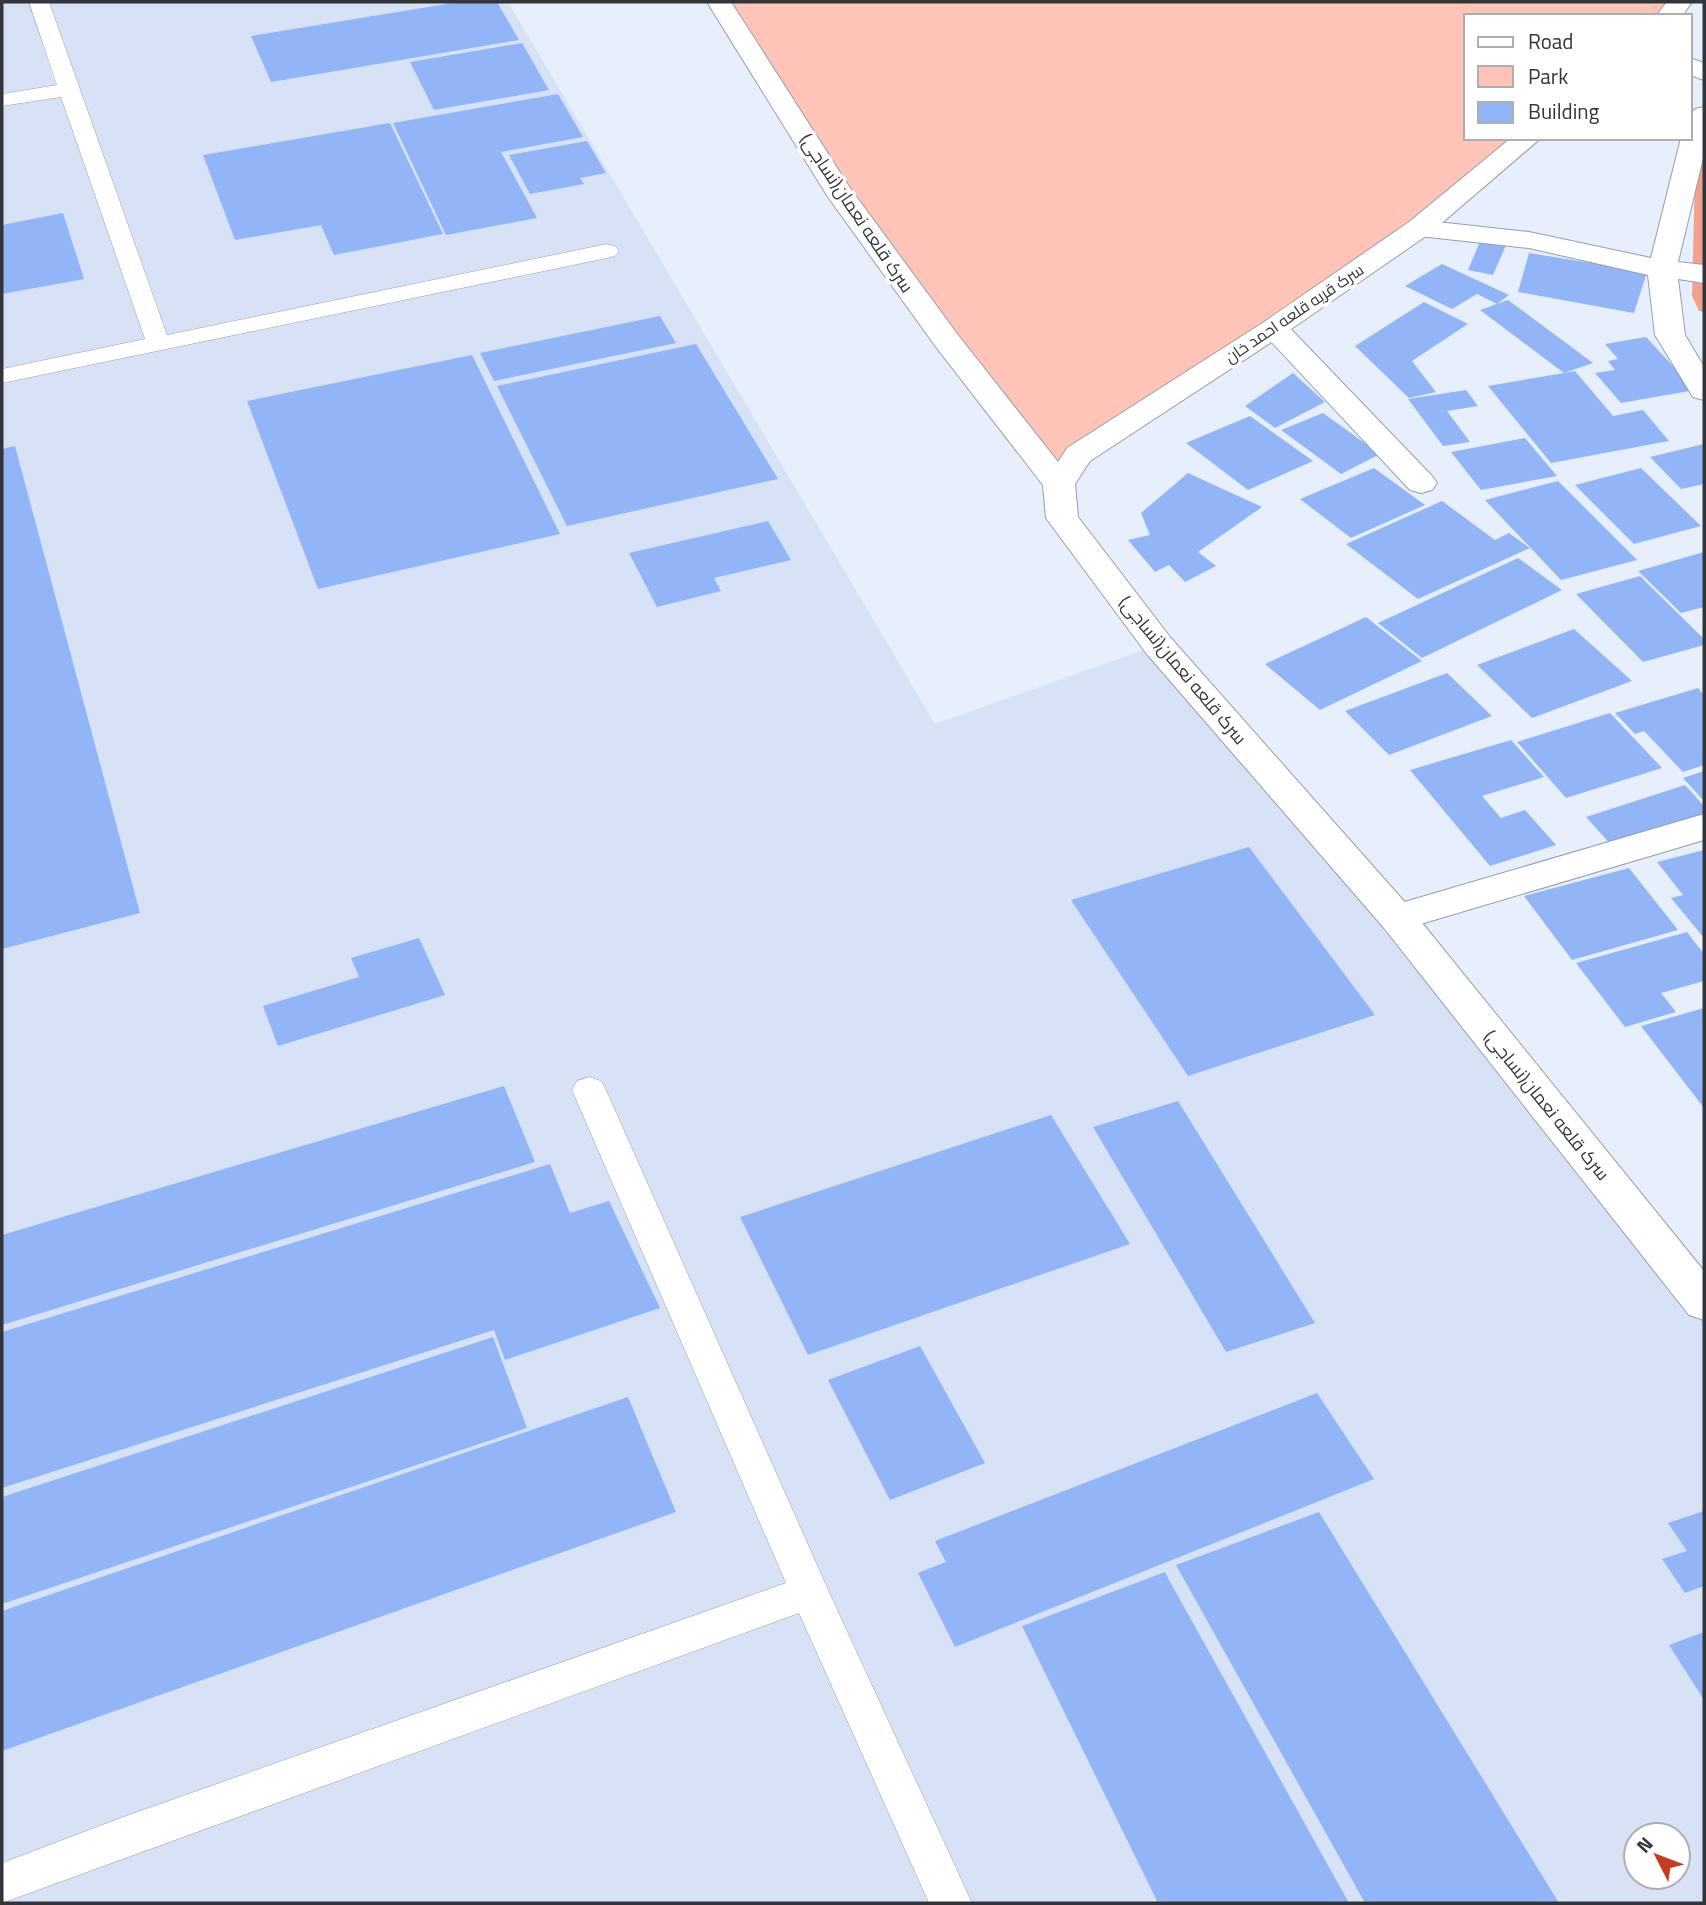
<svg xmlns="http://www.w3.org/2000/svg" width="1706" height="1905" font-family="'Titillium Web',Cairo,sans-serif">
<rect width="100%" height="100%" fill="#e7effc"/>
<path fill="#d7e2f7" fill-rule="evenodd" d="M2,2H508L935,724L1158,645L1397,918L1704,1302V1903H2ZM1636,1835H1678V1877H1636Z"/>
<path fill="#fec4b7" d="M719,2H1680L1668,16H1466V138H1528L1419,228L1078,455L1059,484L838,191Z"/>
<g fill="none" stroke-linecap="round" stroke-linejoin="round">
<path fill="#f3a18f" fill-rule="evenodd" d="M1704,124V312L1699,311L1692,296L1696,132L1700,125Z"/>
</g>
<path fill="#91b5f7" d="M459,2H497L519,40L271,82L251,36Z
M522,43L549,90L434,110L410,62Z
M558,94L583,137L501,152L537,218L446,235L393,123Z
M390,123L443,234L334,255L321,225L235,240L203,155Z
M587,141L606,173L580,178L584,184L530,194L509,155Z
M63,213L84,279L2,294V225Z
M1481,239L1507,243L1493,275L1468,270Z
M1529,253L1647,272L1634,313L1518,292Z
M1442,264L1509,295L1497,304L1477,294L1452,309L1405,286Z
M1508,300L1593,363L1564,373L1575,371L1613,416L1643,410L1669,441L1551,463L1488,386L1564,373L1480,310Z
M1424,302L1468,324L1412,361L1436,392L1409,398L1355,346Z
M660,316L676,343L494,381L480,353Z
M1646,337L1695,390L1621,403L1595,373L1615,370L1608,361L1618,359L1605,344Z
M696,344L778,479L567,526L497,386Z
M472,355L560,534L318,589L247,401Z
M1293,373L1325,402L1275,428L1245,406Z
M1466,390L1478,406L1447,411L1470,442L1443,446L1408,399Z
M1323,413L1380,454L1341,474L1281,430Z
M1250,416L1313,461L1248,490L1186,443Z
M1525,438L1557,476L1481,490L1451,452Z
M1704,444V484L1681,489L1650,457Z
M15,446L140,913L2,949V449Z
M1374,468L1425,505L1351,538L1300,499Z
M1641,468L1701,526L1634,544L1575,485Z
M1188,473L1262,507L1198,552L1216,566L1185,582L1169,565L1155,572L1128,540L1150,535L1141,513Z
M1558,481L1637,560L1561,580L1485,500Z
M1442,501L1495,540L1509,533L1530,548L1418,599L1346,544Z
M768,521L791,560L714,578L721,591L657,607L629,553Z
M1704,552V607L1681,613L1638,571Z
M1518,558L1562,590L1422,658L1378,623Z
M1640,576L1704,639V645L1643,662L1576,594Z
M1366,617L1422,661L1320,710L1265,664Z
M1574,629L1632,681L1532,718L1477,665Z
M1447,673L1492,716L1389,755L1345,711Z
M1698,688L1704,695V765L1683,772L1644,731L1635,734L1615,713Z
M1610,713L1662,768L1566,798L1517,742Z
M1511,740L1544,777L1482,796L1501,818L1525,810L1556,845L1490,866L1410,770Z
M1704,771V801L1683,778Z
M1685,785L1704,806V816L1612,846L1586,817Z
M1249,847L1375,1015L1188,1076L1071,900Z
M1704,850V938L1671,898L1683,895L1657,862Z
M1629,868L1678,930L1572,960L1524,896Z
M1687,932L1704,954V981L1661,993L1676,1012L1625,1027L1576,963Z
M419,938L445,995L278,1046L263,1006L359,977L351,958Z
M1704,1008V1108L1641,1026Z
M504,1086L535,1162L2,1325V1235Z
M1178,1101L1315,1323L1226,1352L1093,1127Z
M1051,1115L1130,1244L808,1355L740,1217Z
M550,1164L570,1213L609,1201L660,1308L505,1360L494,1330L2,1488V1332Z
M493,1337L527,1428L2,1604V1497Z
M920,1346L985,1463L890,1500L828,1380Z
M1317,1393L1374,1479L955,1647L918,1573L946,1562L935,1541Z
M628,1397L676,1512L2,1751V1611Z
M1704,1511V1586L1685,1593L1662,1559L1687,1551L1668,1523Z
M1319,1512L1559,1903H1365L1176,1565Z
M1165,1572L1169,1580L1349,1903H1158L1022,1626Z
M1704,1632V1700L1669,1645Z"/>
<g fill="none" stroke-linecap="round" stroke-linejoin="round">
<defs>
<path id="service" d="M29,2H49L167,335L607,244L615,246L619,251L615,256L607,258L2,383V369L145,339L61,97L2,106V94L57,85Z
M589,1077L601,1081L606,1090L829,1592L972,1903H929L799,1613L2,1903V1863L126,1816L786,1583L572,1090L577,1081Z"/>
<path id="minor" d="M1690,58L1704,63V80L1690,75Z
M1704,107V154L1678,262L1704,265V283L1678,279L1685,335L1704,367V400L1693,397L1655,335L1648,275L1529,248L1419,236L1409,234L1405,228L1409,222L1419,220L1529,232L1651,258L1681,138H1690V116L1695,109Z
M1274,319L1284,322L1432,476L1437,483L1432,490L1421,493L1410,490L1264,334L1259,328L1264,322Z
M1704,814V840L1397,931L1384,928L1378,918L1384,908Z"/>
<path id="tertiary" d="M707,2H731L850,188L958,335L1058,462L1067,448L1264,322L1409,222L1511,138H1541L1429,234L1284,334L1090,461L1075,484L1078,517L1170,637L1410,908L1704,1271V1320L1689,1315L1384,928L1146,653L1046,518L1043,485L936,347L828,197Z
M1667,2H1692L1682,16H1656Z"/>
</defs>
<use href="#service" stroke="#969eaa" stroke-width="1"/>
<use href="#minor" stroke="#969eaa" stroke-width="2"/>
<use href="#tertiary" stroke="#969eaa" stroke-width="2"/>
<use href="#service" fill="#fff" fill-rule="evenodd"/>
<use href="#minor" fill="#fff" fill-rule="evenodd"/>
<use href="#tertiary" fill="#fff" fill-rule="evenodd"/>
</g>
<g text-anchor="middle" dominant-baseline="central" stroke-width="7" stroke-linejoin="round" paint-order="stroke">
<g font-size="16" fill="#32353a" stroke="#fff">
<text transform="translate(1294 313) rotate(-34)">سرک قریه قلعه احمد خان</text>
</g>
<g font-size="18" fill="#32353a" stroke="#fff">
<text transform="translate(857 213) rotate(56)">سرک قلعه نعمان(نساجی)</text>
<text transform="translate(1183 670) rotate(50)">سرک قلعه نعمان(نساجی)</text>
<text transform="translate(1547 1105) rotate(51)">سرک قلعه نعمان(نساجی)</text>
</g>
</g>
<rect width="1706" height="1905" fill="none" stroke="#32353a" stroke-width="7"/>
<rect x="1464" y="14" width="228" height="126" fill="#ffffff" stroke="#adaeb0" stroke-width="2"/>
<rect x="1478" y="37" width="35" height="10" fill="#ffffff" stroke="#adaeb0" stroke-width="2"/>
<text x="1528" y="49" font-size="21" fill="#32353a">Road</text>
<rect x="1478" y="66" width="35" height="21" fill="#fec4b7" stroke="#adaeb0" stroke-width="2"/>
<text x="1528" y="84" font-size="21" fill="#32353a">Park</text>
<rect x="1478" y="102" width="35" height="21" fill="#91b5f7" stroke="#adaeb0" stroke-width="2"/>
<text x="1528" y="119" font-size="21" fill="#32353a">Building</text>
<g transform="translate(1657 1856) rotate(312)"><circle r="33" fill="#ffffff" stroke="#adaeb0" stroke-width="2"/>
<path d="M0-5L12 26L0 18L-12 26Z" fill="#c63c20"/>
<text y="-10" font-size="19" font-weight="bold" text-anchor="middle" fill="#32353a">N</text>
</g>
</svg>
